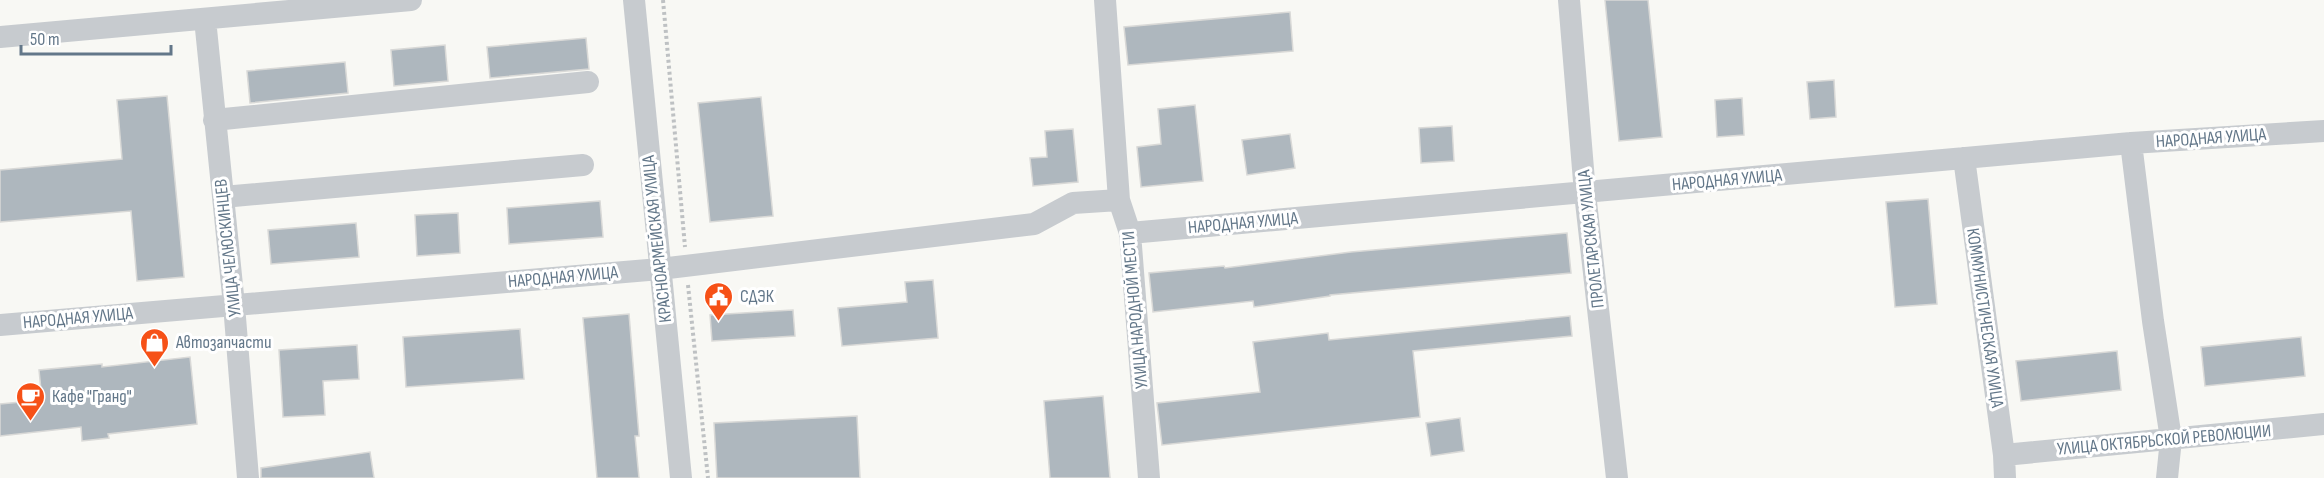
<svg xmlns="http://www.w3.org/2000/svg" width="2324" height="478" font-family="'Sofia Sans Condensed',sans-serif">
<rect width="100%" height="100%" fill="#f8f8f4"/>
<path fill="#aeb7be" stroke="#d9d9d7" stroke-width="1.5" d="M1605,0H1648L1662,137L1619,141Z
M1290,12L1293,51L1128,65L1124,27Z
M586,38L589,69L490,78L487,47Z
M445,45L448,81L394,86L391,50Z
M345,62L348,93L250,103L247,71Z
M1834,80L1836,117L1810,119L1807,82Z
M167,96L184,277L137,281L131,211L0,222V170L122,159L117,100Z
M761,97L773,216L710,222L698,103Z
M1742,98L1744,135L1717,137L1715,100Z
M1195,105L1203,181L1141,187L1137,147L1161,144L1158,109Z
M1452,126L1454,161L1421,163L1419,128Z
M1073,129L1078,182L1033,186L1030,158L1047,157L1045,131Z
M1290,134L1295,168L1247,175L1242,140Z
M1928,199L1937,304L1895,307L1886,202Z
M600,201L603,237L509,244L507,208Z
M458,213L460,253L417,256L415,215Z
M356,223L359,257L271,264L268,230Z
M1567,233L1571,273L1330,295V296L1254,307L1253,301L1153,312L1149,273L1224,266L1225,268L1351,252Z
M933,280L938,338L842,346L838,308L907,302L905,282Z
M793,310L795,336L712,341L710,315Z
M629,314L639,436H635L639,478H597L583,318Z
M1570,316L1572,336L1413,351L1420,417L1162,445L1157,403L1260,392L1253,342L1328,333L1329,340Z
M520,329L524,379L406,387L403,337Z
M2301,337L2305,376L2205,386L2201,347Z
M357,345L359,379L323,381L325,415L283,417L279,350Z
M2117,351L2121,390L2021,401L2016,361Z
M190,357L197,424L108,434L109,438L82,441L81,427L0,436V404L42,400L39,370L102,364V367Z
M1103,396L1110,478H1050L1044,401Z
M857,416L860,478H717L714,423Z
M1460,418L1464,451L1431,456L1426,423Z
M370,452L374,478H261V468Z"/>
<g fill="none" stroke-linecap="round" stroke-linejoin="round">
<path stroke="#bec1c3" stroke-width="4" stroke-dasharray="3 3" stroke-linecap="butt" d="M663,0L685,247
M688,285L708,478"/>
<path stroke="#c7cbcf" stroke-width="22" d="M634,0L681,478
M1105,0L1119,200L1130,233L1149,478
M1569,0L1585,193L1617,478
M205,19L234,305L248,478
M0,37L411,0
M214,120L588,82
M2131,143L2153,321L2171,439L2167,478
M1964,158L2004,455L2005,478
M223,197L583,165
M1130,233L2131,143L2324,131
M0,325L660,269L1034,224L1073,203L1119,200
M2004,455L2324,424"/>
</g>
<defs>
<symbol id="civic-pin" viewBox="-11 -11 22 30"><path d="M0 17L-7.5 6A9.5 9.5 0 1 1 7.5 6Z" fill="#f65117" stroke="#fff"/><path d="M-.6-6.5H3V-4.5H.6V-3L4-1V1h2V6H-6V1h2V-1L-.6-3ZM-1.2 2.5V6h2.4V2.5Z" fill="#fff"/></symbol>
<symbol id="shop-pin" viewBox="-11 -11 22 30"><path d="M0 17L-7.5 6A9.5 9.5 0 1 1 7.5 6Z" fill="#f65117" stroke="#fff"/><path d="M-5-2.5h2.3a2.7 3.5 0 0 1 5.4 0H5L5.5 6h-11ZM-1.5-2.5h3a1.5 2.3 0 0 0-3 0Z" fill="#fff"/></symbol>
<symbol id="cafe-pin" viewBox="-11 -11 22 30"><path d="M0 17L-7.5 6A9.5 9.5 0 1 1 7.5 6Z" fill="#f65117" stroke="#fff"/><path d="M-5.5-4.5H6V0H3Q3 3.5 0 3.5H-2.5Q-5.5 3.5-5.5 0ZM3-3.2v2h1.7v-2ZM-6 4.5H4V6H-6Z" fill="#fff"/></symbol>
</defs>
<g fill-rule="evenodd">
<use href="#civic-pin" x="702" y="280" width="33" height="45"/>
<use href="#shop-pin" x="138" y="326" width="33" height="45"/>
<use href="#cafe-pin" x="14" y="380" width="33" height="45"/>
</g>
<g text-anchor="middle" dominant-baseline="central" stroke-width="6" stroke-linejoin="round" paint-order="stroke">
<g font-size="18" fill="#637789" stroke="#fff">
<text transform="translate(2211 138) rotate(-4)">НАРОДНАЯ УЛИЦА</text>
<text transform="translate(1727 180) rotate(-5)">НАРОДНАЯ УЛИЦА</text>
<text transform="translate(1243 223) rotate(-5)">НАРОДНАЯ УЛИЦА</text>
<text transform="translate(657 239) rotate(-96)">КРАСНОАРМЕЙСКАЯ УЛИЦА</text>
<text transform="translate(1591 239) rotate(-96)">ПРОЛЕТАРСКАЯ УЛИЦА</text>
<text transform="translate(228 248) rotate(-96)">УЛИЦА ЧЕЛЮСКИНЦЕВ</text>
<text transform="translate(563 277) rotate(-5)">НАРОДНАЯ УЛИЦА</text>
<text transform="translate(1135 310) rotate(-95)">УЛИЦА НАРОДНОЙ МЕСТИ</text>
<text transform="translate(78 318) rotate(-5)">НАРОДНАЯ УЛИЦА</text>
<text transform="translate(1985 318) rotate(82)">КОММУНИСТИЧЕСКАЯ УЛИЦА</text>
<text transform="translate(2164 440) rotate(-5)">УЛИЦА ОКТЯБРЬСКОЙ РЕВОЛЮЦИИ</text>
</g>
<g font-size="18" fill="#637789" stroke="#fff" text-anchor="start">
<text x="740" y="296">СДЭК</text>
<text x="176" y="342">Автозапчасти</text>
<text x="52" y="396">Кафе "Гранд"</text>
</g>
</g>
<path d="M21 45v9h150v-9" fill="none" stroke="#637789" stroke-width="3"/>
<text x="30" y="45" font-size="18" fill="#637789" stroke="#ffffff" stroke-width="4.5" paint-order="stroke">50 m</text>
</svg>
